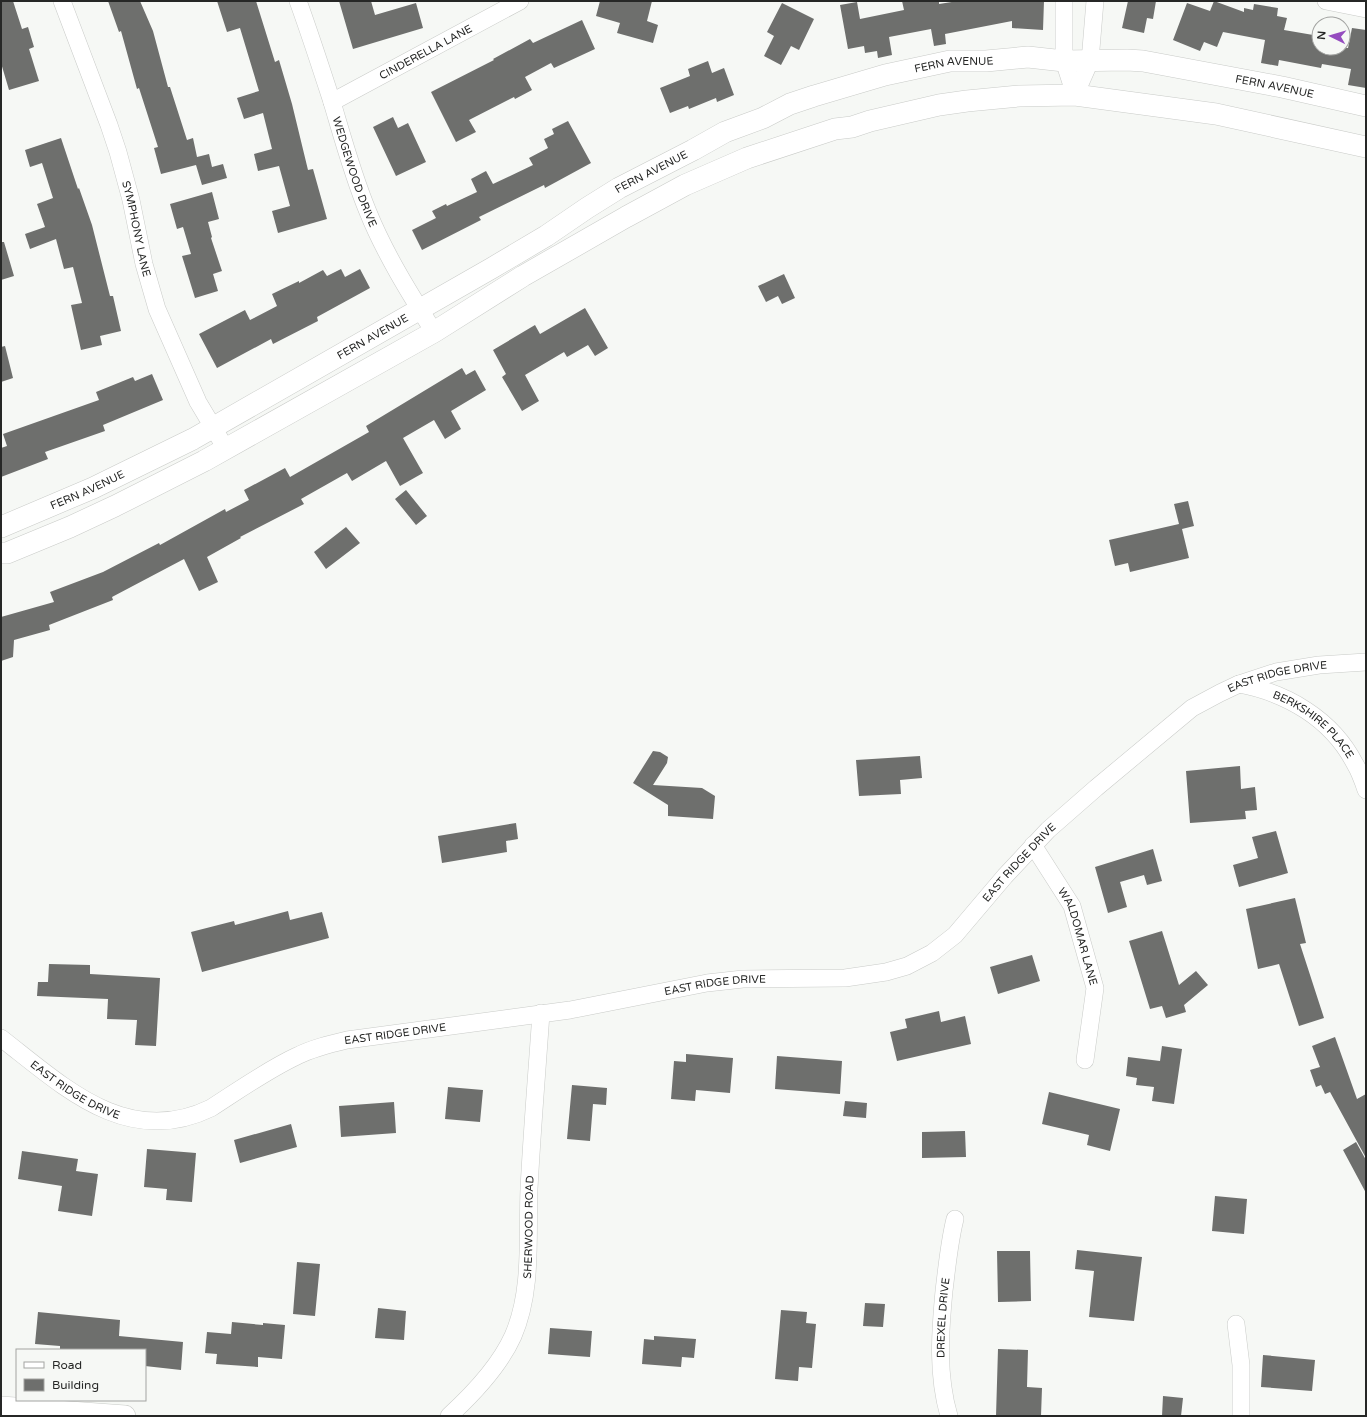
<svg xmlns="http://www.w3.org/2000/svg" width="1367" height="1417" font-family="'Varela Round',sans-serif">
<rect width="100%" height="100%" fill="#f6f8f5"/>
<path fill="#6e6f6d" d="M1,1H13L22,29L28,27L34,47L29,49L39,81L9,90L1,63Z
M108,1H140L153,31L168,87H170L187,140L193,138L197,157L209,154L212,167L223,164L227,178L202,185L196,165L161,174L154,148L158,147L139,88L137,89L121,31L119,32Z
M217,1H256L275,62L279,60L292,104L308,170L313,169L327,219L278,233L272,211L290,206L279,166L258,171L254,154L272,149L263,113L244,119L237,98L259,91L240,28L227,32Z
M339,1H371L375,15L416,3L423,28L353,49Z
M600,1H652L647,21L658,25L653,43L617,33L620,23L596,16Z
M902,1H939V4L958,1H1044L1043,30L1012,28V21L945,34L946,44L934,46L931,29L889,37L892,55L878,58L877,51L865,53L864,46L848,49L840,5L857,2L860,19L904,10Z
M1128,1H1156L1153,19L1147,18L1144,33L1122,28Z
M1214,1L1244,12V8L1253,10L1254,4L1278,8L1277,16L1287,18L1284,30L1319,36V48H1348L1352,28L1366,30V88L1348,85L1351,69L1322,64L1321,68L1279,60L1278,66L1261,63L1265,40L1223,32L1217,47L1204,42L1200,51L1173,40L1187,3L1210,11Z
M782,3L814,19L799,50L791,46L781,65L764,56L774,36L767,32Z
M582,20L595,49L554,68L551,63L525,77L532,90L515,99L514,97L469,120L476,132L456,142L431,92L494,60L493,59L530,39L533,43Z
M708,61L712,73L724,68L734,95L717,102L716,98L689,109L688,106L670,113L660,88L690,76L688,69Z
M393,117L398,128L408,123L426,162L396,176L373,127Z
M568,121L591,163L545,188L544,185L479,217L481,220L422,250L412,230L436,218L432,211L446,204L447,206L477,192L471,179L486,171L493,184L533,165L529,158L548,148L544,139L554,134L552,129Z
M61,138L78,189L79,188L92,225L110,296H113L121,331L100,336L102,345L81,350L71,305L82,303L73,267L64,269L56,239L30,249L25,234L45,227L37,204L53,198L42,163L30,167L25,150Z
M212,192L219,219L208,222L212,237L211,238L222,271L213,274L218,291L195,298L182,256L191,254L183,227L177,229L170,204Z
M1,242H4L14,276L1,280Z
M341,269L345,277L360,269L370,288L317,317L318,321L273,344L271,339L217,368L199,334L245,310L250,320L277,306L272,294L299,281V283L323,270L327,276Z
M784,274L795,298L782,304L778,296L766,302L758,286Z
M585,308L608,348L595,356L588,345L567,357L564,352L525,375L539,401L522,411L502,377L506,374L493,350L535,325L540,334Z
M5,346L13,378L1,382V347Z
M462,368L466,375L475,370L486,390L451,411L461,429L445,439L434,420L403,438L423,473L400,486L386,461L352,481L347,473L301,499L304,504L240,537L241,538L207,557L218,582L199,591L184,559L112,597L113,600L49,625L50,630L14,640L13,657L1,661V617L54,602L50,592L103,572L159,543L160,545L225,509L226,512L249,500L244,490L285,468L290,477L369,432L366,426Z
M152,374L163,400L103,425L105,431L45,452L48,459L1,477V448L7,446L3,434L99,400L96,392L133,377L135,381Z
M406,490L427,516L416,525L395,499Z
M1188,501L1194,526L1182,529L1189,558L1130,572L1128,563L1115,566L1109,540L1179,524L1174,504Z
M346,527L360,543L326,569L314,552Z
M653,751L660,752L668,757L667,763L653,785L702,788L715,796L713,819L668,816V805L633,783Z
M920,756L922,778L900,780L901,794L859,796L856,760Z
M1240,766L1241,789L1255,787L1257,810L1245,811L1246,819L1190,823L1186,771Z
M516,823L518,839L506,841L507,852L442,863L438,836Z
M1276,831L1288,873L1239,887L1233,865L1258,858L1252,837Z
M1153,849L1162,881L1147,885L1144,875L1120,882L1127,907L1108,913L1095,867Z
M1295,898L1306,943L1300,944L1324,1018L1299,1026L1279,964L1258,969L1246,909Z
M288,911L290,920L322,912L329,938L202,972L191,932L234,921L235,925Z
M1162,931L1179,985L1196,971L1208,985L1184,1005L1186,1012L1166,1018L1162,1006L1150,1009L1129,941Z
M1032,955L1040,981L998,994L990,967Z
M49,964L90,965V974L160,978L156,1046L135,1045L137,1020L107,1019L108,999L37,996L38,982H48Z
M939,1011L941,1022L965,1016L971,1044L897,1061L890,1032L907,1028L905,1019Z
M1335,1037L1357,1099L1366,1094V1158L1330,1092L1325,1094L1321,1085L1316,1087L1310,1070L1320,1067L1312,1046Z
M1162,1046L1182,1049L1174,1104L1152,1101L1154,1087L1136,1085L1137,1078L1126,1076L1128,1057L1160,1061Z
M686,1054L733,1058L730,1093L696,1090L695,1101L671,1099L674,1061L686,1062Z
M777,1056L842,1061L840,1094L775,1089Z
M572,1085L607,1088L606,1105L593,1104L590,1141L567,1139Z
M448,1087L483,1090L480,1122L445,1119Z
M1049,1092L1120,1109L1110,1151L1087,1145L1089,1135L1042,1124Z
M845,1101L867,1103L866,1118L843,1116Z
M394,1102L396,1133L341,1137L339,1106Z
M291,1124L297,1147L240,1163L234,1140Z
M965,1131L966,1157L922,1158V1132Z
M1356,1142L1366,1160V1193L1343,1150Z
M147,1149L196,1153L192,1202L166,1200L167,1189L144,1187Z
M22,1151L78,1159L76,1171L98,1174L92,1216L58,1211L62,1186L18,1179Z
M1215,1196L1247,1199L1244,1234L1212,1231Z
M1077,1250L1142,1257L1134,1321L1089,1317L1094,1271L1075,1269Z
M997,1251H1030L1031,1301L998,1302Z
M297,1262L320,1264L315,1316L293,1314Z
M865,1303L885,1304L883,1327L863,1326Z
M378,1308L406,1311L404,1340L375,1338Z
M781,1310L807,1312L806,1323L816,1324L812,1368L799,1367L798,1381L775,1379Z
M38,1312L120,1320L119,1336L183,1342L181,1370L145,1366V1350H60V1346L35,1344Z
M232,1322L263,1325V1323L285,1325L282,1359L258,1357V1367L216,1364L217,1354L205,1353L207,1332L231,1334Z
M550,1328L592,1331L590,1357L548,1354Z
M654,1336L696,1339L694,1358L682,1357L681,1367L642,1364L644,1339L654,1340Z
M998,1349L1028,1350L1027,1387L1042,1388L1041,1416H996Z
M1263,1355L1315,1360L1312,1391L1261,1387Z
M1163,1396L1183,1398L1181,1416H1162Z"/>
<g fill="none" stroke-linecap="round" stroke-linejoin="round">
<defs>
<g id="minor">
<path id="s1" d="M62,1L109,125L118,152L131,200L144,264L157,309L198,402L226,449"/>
<path id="s2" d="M298,1C310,34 321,68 332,102C343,139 353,176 368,212C385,254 410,294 434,332"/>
<path d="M1064,1V61L1075,95"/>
<path d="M1326,1L1366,9"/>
<path d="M1075,95L1090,61L1095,1"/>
<path id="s3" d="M332,102L520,1"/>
<path id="s4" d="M1239,684C1287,693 1332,719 1355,764C1360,772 1363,781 1366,790"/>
<path id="s5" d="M1033,845L1072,906L1095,988L1085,1060"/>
<path id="s6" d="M1,1038C63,1086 127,1149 211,1108C239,1090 267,1070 297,1056C313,1048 330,1044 347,1040L570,1010L707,983L743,979L845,978L886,972L907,966L932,953L955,935L1005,876L1048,830L1096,788L1192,708L1220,693L1239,684L1276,672L1319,665L1366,662"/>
<path d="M1236,1324L1241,1365V1416"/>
<path id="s7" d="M449,1416C473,1394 500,1365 513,1336C533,1290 527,1237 529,1189C532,1130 537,1072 541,1013"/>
<path id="s8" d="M949,1416C937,1375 940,1333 944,1291C947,1267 949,1243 955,1219"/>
</g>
<g id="tertiary">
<path id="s9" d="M1,527L93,488L193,439L492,268L546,236L587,208L619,188L693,150L725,132L763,118L790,104L814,96L885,75L950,61H986L1028,57L1064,61L1127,60L1143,61L1282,87L1366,106"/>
<path d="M1,553H7L70,527L115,506L204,461L434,332L523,276L626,217L685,185L747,158L835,129L852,127L870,121L939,105L967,101L1019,96L1075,95L1216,114L1366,147"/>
<path d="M1,1407L125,1416"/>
</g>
</defs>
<use href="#minor" stroke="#c9cbc8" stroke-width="18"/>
<use href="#tertiary" stroke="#c9cbc8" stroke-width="22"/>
<use href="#minor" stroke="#fff" stroke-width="17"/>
<use href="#tertiary" stroke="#fff" stroke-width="21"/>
</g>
<g text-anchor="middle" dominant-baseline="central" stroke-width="4" stroke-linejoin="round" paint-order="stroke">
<g font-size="11" fill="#262726" stroke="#f6f8f5">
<text stroke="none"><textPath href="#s3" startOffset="106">CINDERELLA LANE</textPath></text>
<text stroke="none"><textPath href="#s9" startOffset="1066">FERN AVENUE</textPath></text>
<text stroke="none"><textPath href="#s9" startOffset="1390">FERN AVENUE</textPath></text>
<text stroke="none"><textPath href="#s2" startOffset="180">WEDGEWOOD DRIVE</textPath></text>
<text stroke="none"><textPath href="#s9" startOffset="742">FERN AVENUE</textPath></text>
<text stroke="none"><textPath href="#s1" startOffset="240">SYMPHONY LANE</textPath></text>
<text stroke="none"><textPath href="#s9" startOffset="418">FERN AVENUE</textPath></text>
<text stroke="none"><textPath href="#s9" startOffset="94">FERN AVENUE</textPath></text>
<text stroke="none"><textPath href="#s6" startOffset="1434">EAST RIDGE DRIVE</textPath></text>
<text stroke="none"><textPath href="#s4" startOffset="87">BERKSHIRE PLACE</textPath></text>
<text stroke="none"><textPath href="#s6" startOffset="1110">EAST RIDGE DRIVE</textPath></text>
<text stroke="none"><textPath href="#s5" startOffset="103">WALDOMAR LANE</textPath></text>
<text stroke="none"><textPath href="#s6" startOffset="762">EAST RIDGE DRIVE</textPath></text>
<text stroke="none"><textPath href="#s6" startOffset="438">EAST RIDGE DRIVE</textPath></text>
<text stroke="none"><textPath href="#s6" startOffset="91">EAST RIDGE DRIVE</textPath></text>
<text stroke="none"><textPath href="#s7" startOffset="214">SHERWOOD ROAD</textPath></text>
<text stroke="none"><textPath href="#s8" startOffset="99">DREXEL DRIVE</textPath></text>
</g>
</g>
<rect width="1367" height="1417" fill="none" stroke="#262726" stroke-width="4"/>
<rect x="16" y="1349" width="130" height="52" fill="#f6f8f5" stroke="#a3a4a2"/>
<rect x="24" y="1362" width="20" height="6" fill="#ffffff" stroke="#a3a4a2"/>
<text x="52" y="1369" font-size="12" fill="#262726">Road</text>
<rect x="24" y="1379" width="20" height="12" fill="#6e6f6d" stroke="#a3a4a2"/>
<text x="52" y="1389" font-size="12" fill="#262726">Building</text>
<g transform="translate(1331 36) rotate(275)"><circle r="19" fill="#f6f8f5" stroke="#a3a4a2"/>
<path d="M0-3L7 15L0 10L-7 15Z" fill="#954cbf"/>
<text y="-6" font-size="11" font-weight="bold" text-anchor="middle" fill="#262726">N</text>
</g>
</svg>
